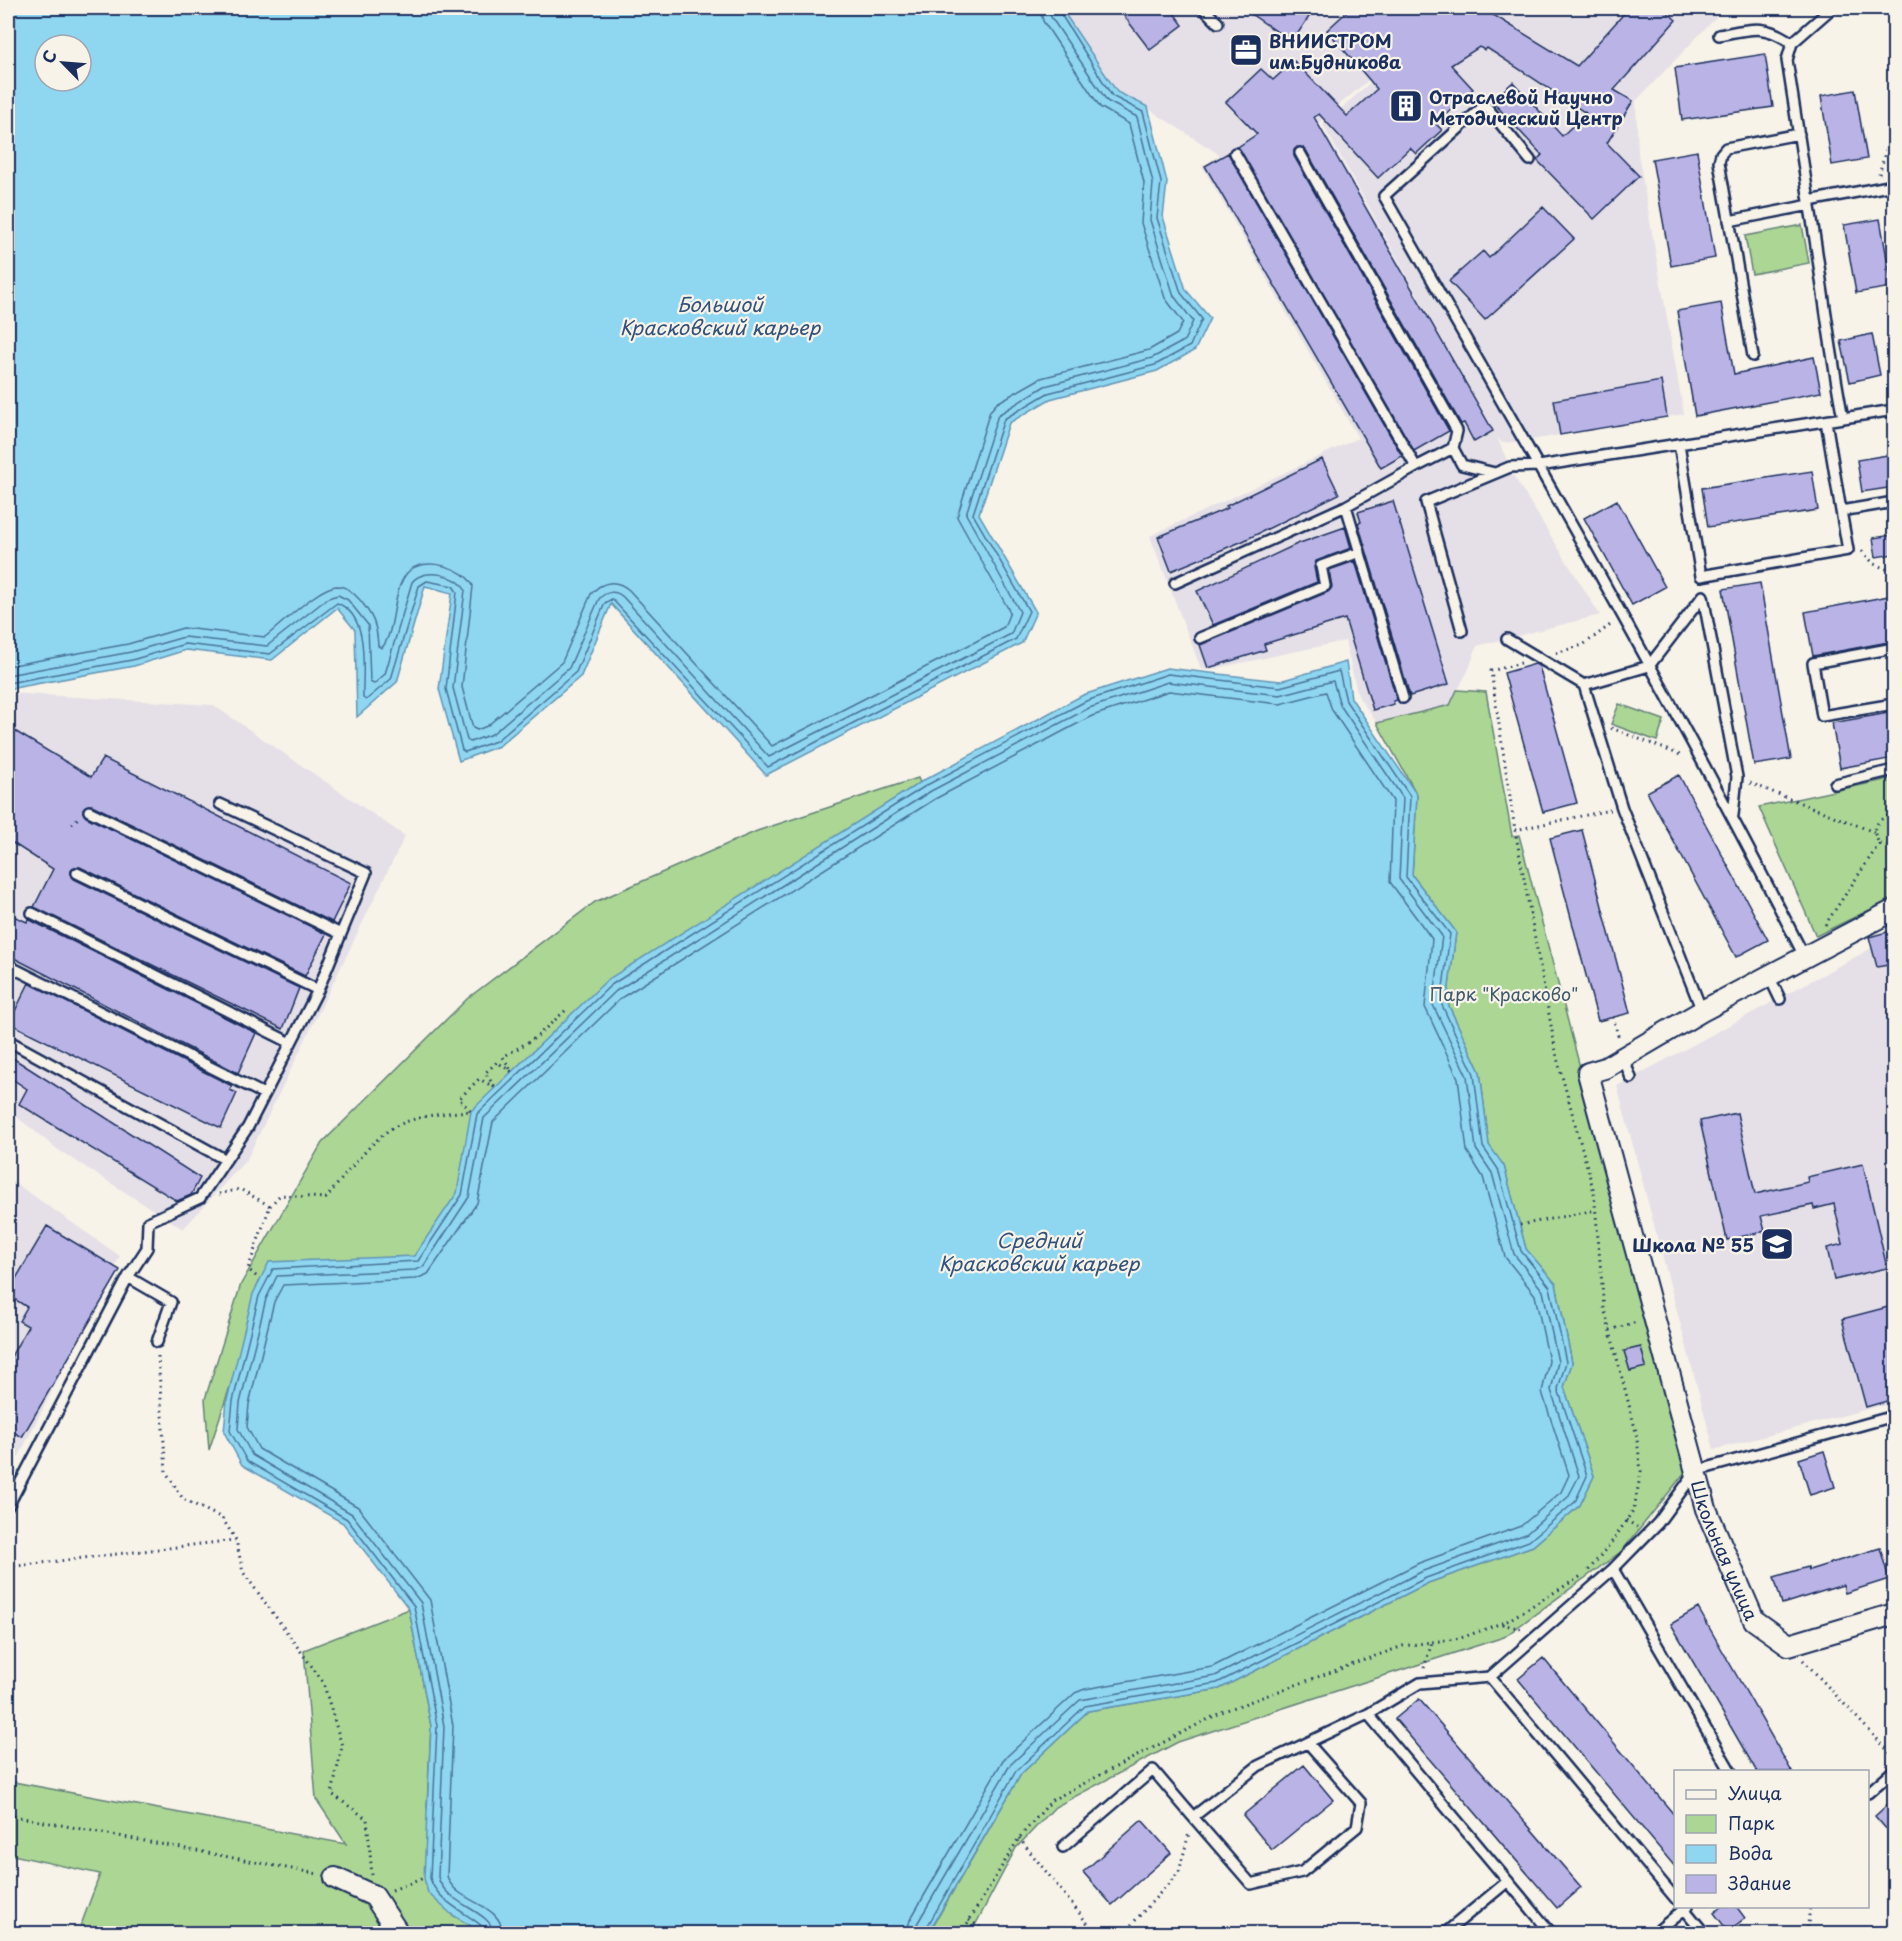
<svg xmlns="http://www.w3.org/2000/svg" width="1902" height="1941" font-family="'Playpen Sans',sans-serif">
<rect width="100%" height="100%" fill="#f7f3e8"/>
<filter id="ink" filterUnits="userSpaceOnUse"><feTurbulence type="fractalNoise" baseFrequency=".0167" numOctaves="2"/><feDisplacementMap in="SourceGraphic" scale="12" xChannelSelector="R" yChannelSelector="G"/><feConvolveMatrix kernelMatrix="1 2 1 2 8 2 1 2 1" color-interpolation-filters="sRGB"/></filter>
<g filter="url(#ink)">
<path fill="#e5e0e7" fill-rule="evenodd" d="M1060,8H1725L1636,101L1638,153L1684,414L1525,441L1502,443L1497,437L1513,475L1600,615L1477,646L1469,669L1450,705L1377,723L1358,696L1345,641L1208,670L1201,669L1150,536L1358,438L1202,166L1220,155L1147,108L1116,93ZM1440,19L1323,125L1431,318L1326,134L1290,147Z
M8,693L213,705L405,836L247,1159L183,1229L57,1149L8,1110Z
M1894,936V1402L1714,1450L1617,1086Z
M8,1178L120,1256L8,1478Z"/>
<path fill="#acd694" stroke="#648279" stroke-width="1.5" d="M1802,225L1809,263L1752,274L1745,236Z
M1457,690L1486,692L1512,836L1519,835L1686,1471L1622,1551L1504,1637L1178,1742L1055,1807L1016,1848L971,1933L928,1934L1021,1774L1088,1711L1219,1689L1428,1583L1533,1546L1580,1505L1594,1476L1564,1387L1572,1363L1556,1284L1526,1249L1504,1166L1489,1146L1480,1072L1447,1002L1456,932L1412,875L1417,795L1377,723L1450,705Z
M1619,704L1664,720L1657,741L1611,724Z
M918,778L922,787L461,1194L424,1261L239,1359L209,1450L205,1399L241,1284L322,1143L468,998L595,902L757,831Z
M1894,778V898L1816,936L1759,807Z
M409,1609L431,1726L427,1807L451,1914L484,1933H78L100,1874L8,1854V1781L346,1844L316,1799L304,1650Z"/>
<path fill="#8fd7f1" stroke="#6194b6" stroke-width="1.5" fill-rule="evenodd" d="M8,8H1061L1117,92L1148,107L1167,182L1163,217L1186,290L1210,318L1195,350L1157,371L1050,399L1009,423L979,514L1036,612L1022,643L766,775L611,604L581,676L499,746L459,761L439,689L452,593L425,586L397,682L357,717L355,630L337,608L272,660L186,650L134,666L8,689ZM45,45H81V81H45Z
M1346,662L1351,698L1417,795L1412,875L1456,932L1447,1002L1480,1072L1489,1145L1504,1166L1526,1249L1556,1284L1572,1363L1564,1387L1594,1476L1580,1505L1533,1546L1428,1583L1219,1689L1088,1711L1021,1774L928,1933L484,1934L451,1914L428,1893L424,1878L431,1726L409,1609L343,1523L242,1465L224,1432L227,1400L253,1294L269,1262L414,1256L457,1193L471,1111L607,980L924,780L1083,695L1167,668L1280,681Z"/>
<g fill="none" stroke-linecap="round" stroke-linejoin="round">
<path stroke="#497299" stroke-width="1.5" d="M8,666L128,644L183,628L265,637C281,625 318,587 337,586C347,586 353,593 360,600C373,616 377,625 378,646L382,648C397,628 391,592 407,573C422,555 465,567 473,586L462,687L473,728L477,730L487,726L562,662L591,594C602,581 616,579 629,590L772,746L1004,627L1010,612L957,517L990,411L997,403L1041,378L1149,350L1177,334L1183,322L1165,298L1141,223L1144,183L1129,124L1100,107L1043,21L1040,8
M8,675L131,652L184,637L267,646L328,598L338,595L348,600L368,625L370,682L374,684L385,674L412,582C423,567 458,574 465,590L453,688L467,740L470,742L492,734L569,668L599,599C606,591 615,590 623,597L769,757L1011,634L1020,612L966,514L998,415L1045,386L1152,358L1184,341L1193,321L1174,296L1150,220L1153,183L1137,117L1107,101L1051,17L1049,8
M8,683L132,660L185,644L270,654L337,603C371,616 362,669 363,698L366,700L391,679L419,586L427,581L453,586L457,592L446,689L462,750L465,752L496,741L576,672L605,603L612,599L768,767L1016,639L1029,611L973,514L1004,419L1048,393L1155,365L1190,346L1202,319L1181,293L1157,218L1161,182L1143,112L1112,96L1057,8
M486,1934C484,1918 438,1907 430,1878L437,1726L414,1606L347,1519L247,1461L230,1431L233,1401L259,1296L273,1269L418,1261L462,1195L477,1114L611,985L927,785L1086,701L1168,674L1280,687L1339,671L1346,701L1410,796L1406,877L1450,934L1441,1003L1474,1074L1483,1147L1498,1169L1521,1251L1550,1287L1566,1362L1558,1389L1587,1476L1575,1502L1529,1541L1426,1578L1217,1683L1085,1706L1016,1771L923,1934
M494,1934C492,1910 445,1905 438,1877L444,1726L421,1603L352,1514L252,1455L238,1429L240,1403L266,1299L277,1276L415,1270L423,1267L469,1197L484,1118L616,991L931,791L1089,708L1168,682L1280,695L1333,681L1340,705L1403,798L1399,879L1442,936L1433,1005L1467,1076L1476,1149L1492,1173L1514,1254L1543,1291L1558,1362L1551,1390L1579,1476L1568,1497L1526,1534L1423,1571L1215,1676L1080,1700L1010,1765L917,1924L915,1934
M503,1934C501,1901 455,1904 447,1876L453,1726L430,1600L358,1507L259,1449L247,1427L249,1404L274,1302L283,1285L416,1279L428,1274L477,1203L493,1122L621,998L935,799L1092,716L1169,691L1280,704L1326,692L1332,710L1393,801L1390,882L1432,939L1425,1007L1458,1078L1467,1151L1483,1177L1505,1257L1535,1295L1549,1361L1542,1392L1569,1475L1561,1492L1521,1526L1419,1563L1212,1667L1085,1689L1075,1693L1003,1760L910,1920L906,1934"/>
</g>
<path fill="#bab4e6" stroke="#1b2f5e" stroke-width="1.5" d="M1118,8H1170L1183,25L1150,50Z
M1242,8H1315L1292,42Z
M1351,8H1482L1577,66L1629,8H1663L1676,20L1614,90L1633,101L1607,143L1639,176L1594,219L1537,160L1542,155L1492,101L1513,82L1562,136L1586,113L1487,48L1485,50L1479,47L1451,65L1473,89L1436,124L1442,130L1416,154L1410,148L1378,178L1319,114L1314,117L1493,431L1474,442L1464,423L1461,424L1306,150L1297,147L1294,150V156L1449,431L1414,451L1238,147L1257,134L1226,102L1261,69L1273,80L1294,61L1347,116L1377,89L1327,30Z
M1765,54L1773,107L1682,120L1675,68Z
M1855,90L1867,159L1832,165L1821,96Z
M1697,151L1715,258L1671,266L1652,159Z
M1228,153L1402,456L1381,468L1205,166Z
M1543,207L1574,239L1485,320L1449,281L1483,251L1489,258Z
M1880,219L1892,287L1856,293L1844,225Z
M1721,303L1734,374L1814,357L1821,392L1695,416L1677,311Z
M1872,334L1880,375L1850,382L1841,341Z
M1661,381L1667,417L1560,435L1554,400Z
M1894,454V487L1862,492L1857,460Z
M1322,459L1339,494L1243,541L1171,571L1158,537L1228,508L1226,506Z
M1812,471L1818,510L1708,527L1702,488Z
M1617,500L1665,587L1632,605L1584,518Z
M1393,501L1449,684L1410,696L1358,523L1361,522L1358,512Z
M1345,527L1351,548L1316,561L1314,567L1317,582L1213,625L1197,591L1297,544Z
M1892,535L1894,554L1876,557L1873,538Z
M1355,561L1397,700L1393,701L1394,704L1373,710L1345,619L1264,644L1266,650L1208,668L1200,645L1328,592L1332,587L1329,570Z
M1760,583L1791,759L1754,765L1723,589Z
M1894,595V641L1813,656L1805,612Z
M1535,664L1539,666L1577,803L1543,812L1504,673Z
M1894,712V758L1840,768L1832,723Z
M8,727L91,777L103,758L351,883L332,922L92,805L83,809L86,817L326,934L305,976L80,867H74L71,871L74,879L299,988L283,1029L34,907L53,869L8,840Z
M1679,775L1768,940L1736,957L1647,792Z
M1582,830L1630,1013L1598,1021L1550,838Z
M11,915L27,922L28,919L256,1033L238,1073L8,955V923Z
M1894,930V964L1877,967L1869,937Z
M29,983L232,1086L230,1090L237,1093L221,1128L9,1023Z
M8,1055L200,1178L191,1195L177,1201L19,1104L27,1089L8,1076Z
M1737,1113L1755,1194L1808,1182L1807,1177L1863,1164L1887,1268L1834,1280L1827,1248L1843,1244L1834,1204L1814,1209L1813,1205L1761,1216L1765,1231L1727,1240L1700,1121Z
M47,1226L120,1270L22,1437L8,1429V1362L28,1326L19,1321L27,1307L8,1295V1292Z
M1892,1306L1894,1315V1399L1866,1407L1842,1319Z
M1641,1347L1646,1367L1630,1371L1624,1351Z
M1824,1451L1835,1487L1810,1495L1799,1459Z
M1880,1548L1889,1579L1845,1593L1843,1585L1782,1604L1774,1577L1808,1567L1809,1570Z
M1698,1608L1792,1772H1757L1671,1624Z
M1543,1658L1676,1817V1868L1518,1679Z
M1419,1699L1581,1887L1557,1908L1395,1719Z
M1304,1765L1333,1800L1272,1850L1243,1815Z
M1894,1799V1838L1875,1816Z
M1142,1820L1171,1853L1112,1905L1083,1872Z
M1723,1906H1736L1745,1918L1728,1931L1714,1913Z"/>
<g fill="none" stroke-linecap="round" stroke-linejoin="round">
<defs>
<path id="lane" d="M1203,8L1218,23
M1719,35C1751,29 1764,23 1792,43
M1235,153L1416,467L1453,448
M1300,153L1457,431L1453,448L1462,465L1495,473
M1530,160L1485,105L1384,196C1528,447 1673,698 1804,956
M1809,201L1787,60L1792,43L1832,8
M1729,221L1810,205
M1753,356L1719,162L1721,154L1726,148L1799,134
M1843,418C1829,346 1821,273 1809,201L1894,185
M1826,421L1841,511L1894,502
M1679,444L1701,576L1848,550L1841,511
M1346,506L1403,698
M1175,583L1346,506L1416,467
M1462,631L1426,502L1510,467L1539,466L1894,410
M1200,638L1325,586L1321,566L1360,552
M1507,639L1584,685
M1894,648L1813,663L1822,716L1894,704
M1835,784L1894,770
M89,811L341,934
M77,873L318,990
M32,913L291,1043
M11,967L264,1094
M1769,976L1780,999
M1702,1011L1622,808L1584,685L1649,666L1703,596L1737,777L1733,815
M9,1041L226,1160
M1623,1057L1631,1078
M128,1277L171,1302L157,1342
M8,1506L128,1277L147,1248L148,1222L200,1198L248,1127L318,990L366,873L220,804
M1613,1569L1490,1677L1676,1899
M1490,1677L1420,1683L1368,1714L1552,1934
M1731,1772L1613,1569L1658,1523L1696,1471L1894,1416
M1868,1793L1894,1770
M1193,1817L1251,1884L1302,1872L1357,1827L1361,1803L1308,1743
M1063,1847L1153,1770L1193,1817L1258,1766L1368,1714
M1682,1906L1705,1934
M1444,1934L1508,1881
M1654,1934L1688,1906
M1894,1934V1933"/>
<g id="street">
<path id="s1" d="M1894,910L1702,1011L1605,1068L1588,1073L1706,1509L1754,1620L1789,1645L1894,1614"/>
<path d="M335,1878L374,1896L399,1934"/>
</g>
</defs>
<use href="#lane" stroke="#1b2f5e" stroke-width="14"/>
<use href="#street" stroke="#1b2f5e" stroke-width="24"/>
<path stroke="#1b2f5e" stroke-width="3" stroke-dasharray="1.5 4.5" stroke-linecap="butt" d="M1879,174L1894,124
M1862,551L1874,564L1894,572
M1556,653L1583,645L1613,623
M1521,663L1491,671L1515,830L1557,1058L1594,1192L1604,1308L1636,1432L1641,1471L1634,1509L1614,1539L1588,1571
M1611,728L1683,756
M1750,783L1874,832
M1894,817C1883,815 1876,822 1874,832L1879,844L1894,847
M72,824L79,817
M1515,830L1610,810
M1825,925L1879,844
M1613,1017L1619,1039
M219,1194L240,1189L270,1206L248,1269L257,1277
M270,1206L280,1195L326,1198C343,1178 372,1139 394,1127C418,1115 445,1113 471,1111L459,1099L479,1079L496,1088L485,1073L497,1062L512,1072L503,1057L535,1038L566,1010
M1520,1225L1596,1210
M1610,1330L1637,1322
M158,1356L166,1472L183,1499L222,1518L236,1540L243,1572L323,1682L342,1746L332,1794L367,1819L372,1875
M1626,1520L1637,1527
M8,1567L235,1540
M1502,1624L1525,1630
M1803,1660L1893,1756
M1424,1668L1432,1642
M8,1815L318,1874
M1019,1838L1096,1934
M392,1890L424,1878
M969,1920L990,1934
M961,1934L1019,1838L1052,1800L1224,1711L1403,1646L1461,1638L1507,1621L1583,1575
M1123,1934L1179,1872L1189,1833
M1807,1934L1810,1906"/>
<use href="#lane" stroke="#f7f3e8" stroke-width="9"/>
<use href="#street" stroke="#f7f3e8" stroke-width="20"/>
</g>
</g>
<defs>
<symbol id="office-square" viewBox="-11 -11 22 22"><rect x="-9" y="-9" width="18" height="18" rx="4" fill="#1b2f5e" stroke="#f7f3e8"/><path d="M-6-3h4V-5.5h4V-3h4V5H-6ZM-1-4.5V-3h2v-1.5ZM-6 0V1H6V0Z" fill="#fff"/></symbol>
<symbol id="building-square" viewBox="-11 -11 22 22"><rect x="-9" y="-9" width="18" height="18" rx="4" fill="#1b2f5e" stroke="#f7f3e8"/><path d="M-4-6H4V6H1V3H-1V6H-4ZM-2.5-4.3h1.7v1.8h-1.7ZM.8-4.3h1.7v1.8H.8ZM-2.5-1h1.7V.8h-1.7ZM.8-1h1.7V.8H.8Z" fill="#fff"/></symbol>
<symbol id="school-square" viewBox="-11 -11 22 22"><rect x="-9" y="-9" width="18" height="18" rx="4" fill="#1b2f5e" stroke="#f7f3e8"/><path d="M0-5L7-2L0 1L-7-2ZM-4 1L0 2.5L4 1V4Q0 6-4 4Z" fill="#fff"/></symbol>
</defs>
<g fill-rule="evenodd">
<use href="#office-square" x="1227" y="31" width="38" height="38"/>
<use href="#building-square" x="1387" y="87" width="38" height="38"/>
<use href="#school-square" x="1758" y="1225" width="38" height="38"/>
</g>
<g text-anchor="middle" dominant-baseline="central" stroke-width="4.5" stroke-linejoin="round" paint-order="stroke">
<g font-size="18" font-weight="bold" fill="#1b2f5e" stroke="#f7f3e8" text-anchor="start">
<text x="1269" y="40">ВНИИСТРОМ<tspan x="1269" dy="21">им.Будникова</tspan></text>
<text x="1429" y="96">Отраслевой Научно<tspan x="1429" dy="21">Методический Центр</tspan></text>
<text x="1754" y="1244" text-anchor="end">Школа № 55</text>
</g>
<g font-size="18" fill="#3f596c" stroke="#f7f3e8">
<text x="1504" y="993">Парк "Красково"</text>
</g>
<g font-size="18" fill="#1b2f5e" stroke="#f7f3e8">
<text stroke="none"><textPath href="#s1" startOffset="844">Школьная улица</textPath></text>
</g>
<g font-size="20" font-style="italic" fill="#32517b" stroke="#f7f3e8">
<text x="720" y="304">Большой<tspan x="720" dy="23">Красковский карьер</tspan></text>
<text x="1039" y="1240">Средний<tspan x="1039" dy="23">Красковский карьер</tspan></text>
</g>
</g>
<rect width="1902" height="1941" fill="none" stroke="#f7f3e8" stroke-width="30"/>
<rect x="15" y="15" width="1872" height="1911" fill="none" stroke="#1b2f5e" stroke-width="2" filter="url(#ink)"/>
<rect x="1674" y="1770" width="195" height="138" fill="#f7f3e8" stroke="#9fa5b1" stroke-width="1.5"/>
<rect x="1686" y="1790" width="30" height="9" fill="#f7f3e8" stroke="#9fa5b1" stroke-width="1.5"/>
<text x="1728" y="1800" font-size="18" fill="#1b2f5e">Улица</text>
<rect x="1686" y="1815" width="30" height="18" fill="#acd694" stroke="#9fa5b1" stroke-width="1.5"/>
<text x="1728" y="1830" font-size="18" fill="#1b2f5e">Парк</text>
<rect x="1686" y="1845" width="30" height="18" fill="#8fd7f1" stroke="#9fa5b1" stroke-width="1.5"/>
<text x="1728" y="1860" font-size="18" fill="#1b2f5e">Вода</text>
<rect x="1686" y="1875" width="30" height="18" fill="#bab4e6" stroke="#9fa5b1" stroke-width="1.5"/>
<text x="1728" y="1890" font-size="18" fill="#1b2f5e">Здание</text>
<g transform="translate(63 63) rotate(295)"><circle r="28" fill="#f7f3e8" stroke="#9fa5b1" stroke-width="1.5"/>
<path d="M0-4.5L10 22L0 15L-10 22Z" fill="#1b2f5e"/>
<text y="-9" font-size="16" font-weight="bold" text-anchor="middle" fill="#1b2f5e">С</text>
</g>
</svg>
